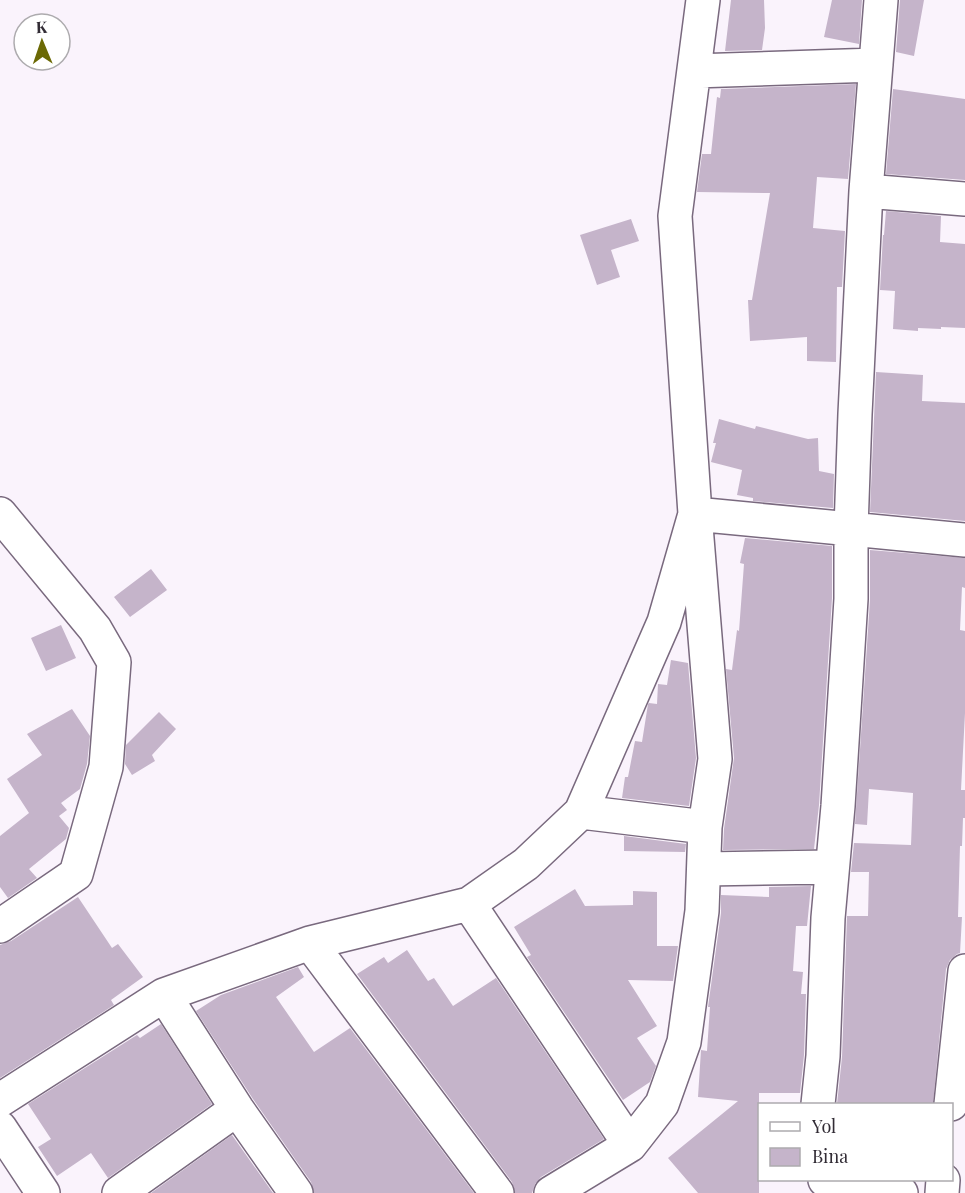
<svg xmlns="http://www.w3.org/2000/svg" width="965" height="1193" font-family="'Playfair Display',serif">
<rect width="100%" height="100%" fill="#faf3fc"/>
<path fill="#c5b4ca" d="M731,0H764L765,28L762,50L725,51Z
M832,0H862L859,44L824,37Z
M900,0H924L914,56L896,52Z
M856,84L848,179L817,177L813,228L845,231L842,287H837L836,362L807,361V337L750,341L748,300H752L770,193L697,192L702,154H711L717,97L720,98L721,89Z
M893,89L965,99V180L886,174Z
M886,211L941,216L940,242L965,244V328L941,327V329L918,328V331L893,329L895,291L880,290L883,235H884Z
M631,219L639,241L611,250L620,277L597,285L580,235Z
M876,372L923,375L922,401L965,403V521L870,512Z
M719,419L755,429L756,426L808,439L818,438L819,471L834,474L833,508L753,501V498L737,495L742,470L711,462L716,443H713Z
M745,538L832,546V598L819,805L814,849L723,850L724,829L734,758L726,669L732,670L737,630L739,631L744,564L740,563Z
M870,550L965,558V588L962,587L960,630L965,631V713L961,790H965V818H963L962,846H960L958,917H962L960,953L957,954L950,960L946,969L933,1104H837L842,1057L847,916H868L869,872H851L854,843L911,845L913,793L869,789L867,825L855,824L870,600Z
M151,569L167,590L130,617L114,597Z
M61,625L76,658L46,671L31,638Z
M671,660L688,663L696,758L689,806L622,798L625,777H628L635,741L642,742L648,704L649,703L657,704L658,684L667,685Z
M72,709L90,736L87,764L80,789L61,803L67,810L59,816L69,828L66,839L29,869L37,878L8,898L0,887V836L29,813L7,779L42,755L27,734Z
M159,712L176,729L152,755L155,761L132,775L125,764L126,745Z
M624,836L686,844L685,852L624,851Z
M811,886L807,926H796L793,971L803,972L801,994H806L804,1055L800,1093H759V1193H698L668,1158L738,1101L698,1097L701,1050L707,1051L710,1007H708L721,913V895L769,897V887Z
M575,889L585,906L633,905V891L657,892V946H678L673,981L628,980L657,1026L637,1038L656,1066L650,1082L623,1100L527,957L531,955L514,927Z
M78,897L112,948L118,944L143,977L111,1000L114,1005L0,1078V945L11,941Z
M407,950L428,981L434,978L453,1006L496,978L604,1139L541,1177L535,1184L532,1193H515L512,1182L357,974L384,957L388,963Z
M298,967L304,977L276,997L314,1052L350,1028L474,1193H314L311,1182L253,1099L196,1011L221,995Z
M161,1024L212,1104L108,1178L91,1153L57,1176L38,1147L51,1139L28,1104L137,1035L140,1038Z
M232,1135L273,1193H151Z"/>
<g fill="none" stroke-linecap="round" stroke-linejoin="round">
<defs>
<path id="minor" d="M694,71L876,65
M866,191L965,199
M0,514L95,629L114,662L106,767L76,874L0,926
M581,812L705,827
M704,869L832,867
M469,904L630,1145
M310,943L497,1193
M164,995L237,1109L296,1193
M0,1100L164,995L310,943L469,904L526,864L581,812L664,622L695,514L675,216L703,0
M818,1104L823,1056L828,918L838,806L851,599V529L855,414L866,191L881,0
M951,1104L965,971
M0,1128L43,1193
M825,1180L901,1193
M119,1193L237,1109
M551,1193L630,1145L662,1104L684,1042L702,911L705,827L715,759L695,514L965,540
M942,1193L943,1180"/>
</defs>
<use href="#minor" stroke="#79697e" stroke-width="36"/>
<use href="#minor" stroke="#fff" stroke-width="33"/>
</g>
<rect x="758" y="1103" width="195" height="78" fill="#ffffff" stroke="#adabae" stroke-width="1.5"/>
<rect x="770" y="1122" width="30" height="9" fill="#ffffff" stroke="#adabae" stroke-width="1.5"/>
<text x="812" y="1133" font-size="18" fill="#322c35">Yol</text>
<rect x="770" y="1148" width="30" height="18" fill="#c5b4ca" stroke="#adabae" stroke-width="1.5"/>
<text x="812" y="1163" font-size="18" fill="#322c35">Bina</text>
<g transform="translate(42 42) rotate(358)"><circle r="28" fill="#ffffff" stroke="#adabae" stroke-width="1.5"/>
<path d="M0-4.5L10 22L0 15L-10 22Z" fill="#6b6904"/>
<text y="-9" font-size="16" font-weight="bold" text-anchor="middle" fill="#322c35">K</text>
</g>
</svg>
